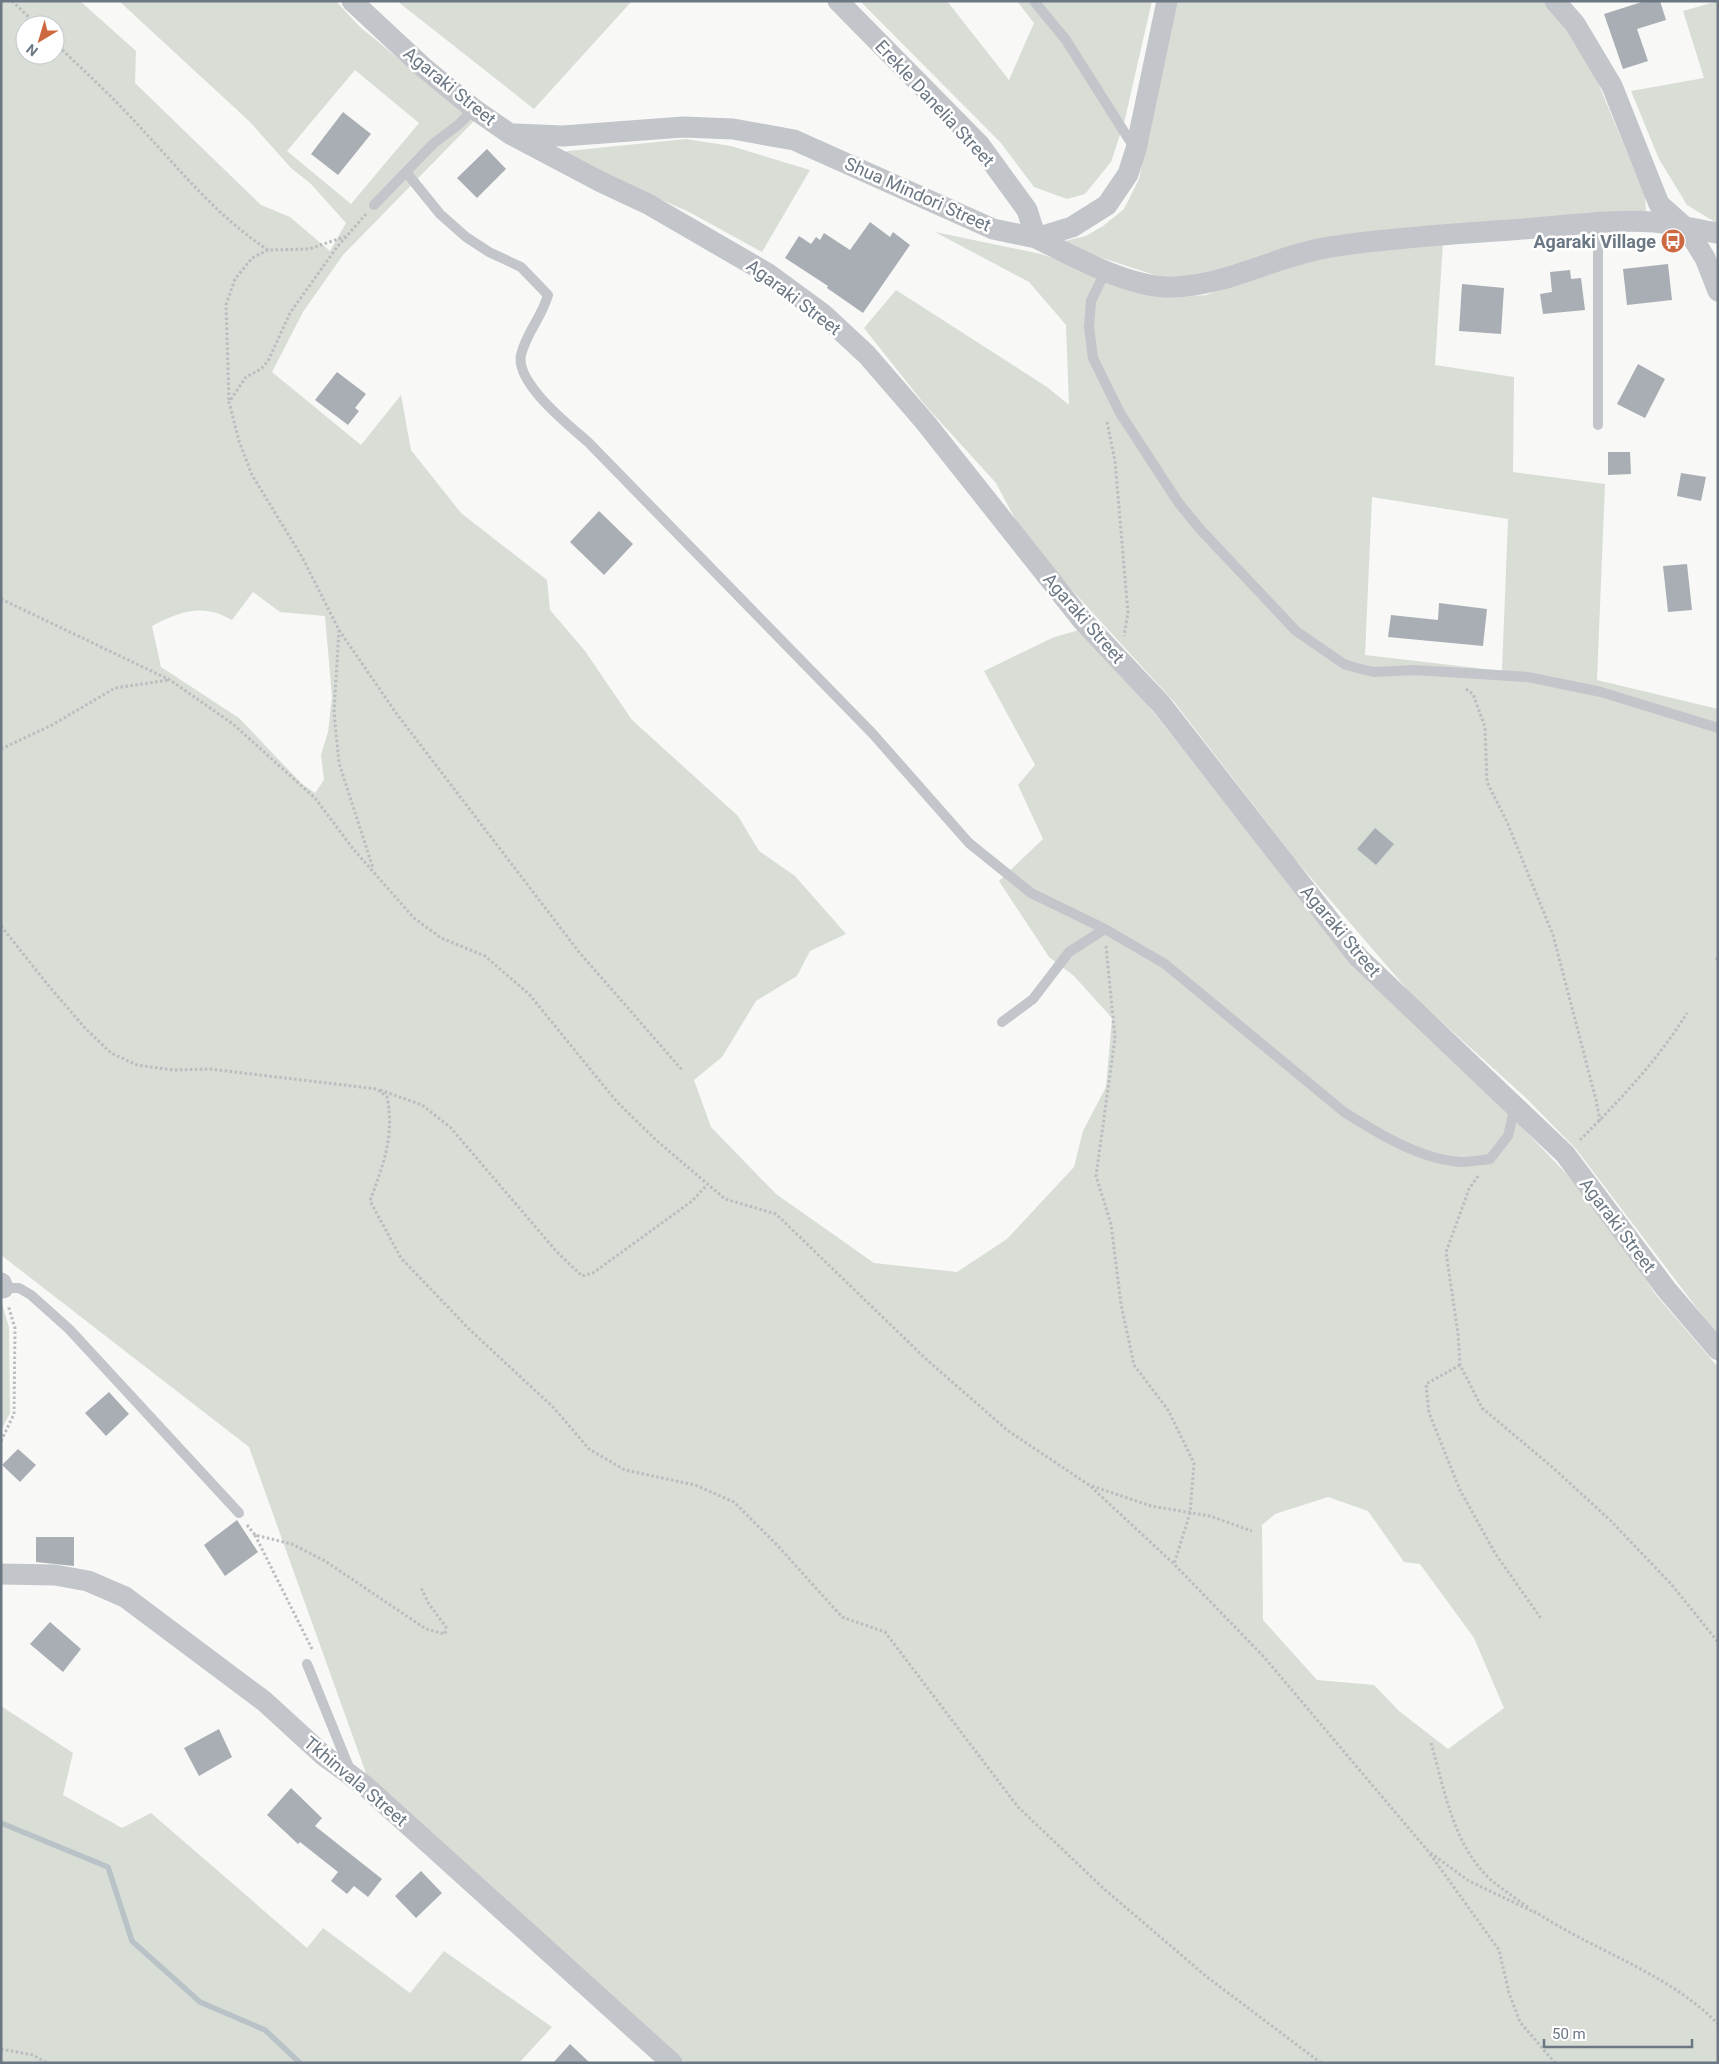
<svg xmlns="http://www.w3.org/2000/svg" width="1719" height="2064" font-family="Roboto,sans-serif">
<rect width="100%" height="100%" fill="#f8f8f6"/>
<path fill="#d8ddd6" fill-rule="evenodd" d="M1,1H80L136,51L135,83L261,205L290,217L330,251L346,223L311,184L291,168L249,121L119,1H336L359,26L474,121L343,255L303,312L272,372L361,445L401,395L411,450L461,513L547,580L550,610L585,651L632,720L738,816L759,851L795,876L846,934L810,951L797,976L756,1001L722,1057L694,1080L711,1127L776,1194L874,1263L957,1272L1007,1239L1074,1167L1083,1131L1106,1087L1112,1018L1074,976L1049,957L999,881L1043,839L1018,785L1035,765L984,671L1052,638L1082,629L1151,709L1278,870L1595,1204L1656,1295L1718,1367V2063H685L367,1776L249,1447L1,1255ZM25,25H55V55H25ZM355,70L419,123L351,204L287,151ZM253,592L280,612L325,616L332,697L328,732L321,755L324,780L315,793L302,784L239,718L161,667L152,626C180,611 203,603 232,620ZM1328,1497L1368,1511L1404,1562L1420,1564L1474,1638L1504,1708L1448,1749L1399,1711L1374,1685L1317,1680L1263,1620L1262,1525L1275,1514Z
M397,1H632L534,109Z
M860,1H947L1009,80L1034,23L1017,1H1152L1124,123L1111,162L1085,194L1067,199L1034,187L1001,143Z
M1175,1H1544L1584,49L1645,196L1646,212L1170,280L1056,243L1086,236L1103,226L1124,209L1139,179Z
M1718,1V224L1687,205L1659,159L1631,91L1704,78L1683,11Z
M686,139L731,146L810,170L762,252L689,212L561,155L568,151Z
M935,232L1041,254L1172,298L1206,295L1311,256L1443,242L1435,365L1514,377L1513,472L1605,484L1597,680L1718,709V1336L1576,1149L1525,1097L1412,995L1294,858L1175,703L1051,567L1021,530L996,483L925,405L864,328L896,290L1047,387L1069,405L1066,325L1029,282ZM1372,497L1508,519L1502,671L1365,655Z
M1,1301L9,1327L10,1413L1,1431Z
M1,1706L73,1753L63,1795L122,1828L151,1813L307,1948L323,1928L410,1993L444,1951L552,2027L519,2063H1Z"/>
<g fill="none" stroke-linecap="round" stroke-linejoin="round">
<path stroke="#b9c2c7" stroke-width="5.5" d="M1,1823L108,1867L132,1941L200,2002L265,2030L300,2063"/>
</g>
<path fill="#a8aeb4" d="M1645,1H1660L1666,20L1637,29L1648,61L1623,69L1604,14Z
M343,112L371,134L338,175L311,154Z
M487,149L506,169L477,198L457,178Z
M870,222L890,237L893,232L910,245L863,313L827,288L828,286L785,258L799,236L811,244L816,237L820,240L824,233L850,250Z
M1668,264L1672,300L1627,305L1623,269Z
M1570,270L1571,279L1581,278L1585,310L1543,314L1540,294L1552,292L1550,272Z
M1462,284L1504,288L1501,334L1459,331Z
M1638,364L1665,379L1645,418L1617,404Z
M337,372L366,394L355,408L359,411L348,425L315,400Z
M1608,452H1630L1631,474L1608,475Z
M1681,473L1706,477L1701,501L1677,496Z
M599,511L633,544L604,575L570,542Z
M1687,564L1692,610L1668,612L1663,566Z
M1439,603L1487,609L1483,646L1388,637L1391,615L1438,620Z
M1375,828L1394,844L1376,865L1357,849Z
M109,1392L129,1414L106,1436L85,1413Z
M18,1449L36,1465L20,1482L2,1465Z
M237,1520L258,1552L225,1576L204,1545Z
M36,1537H74V1566L36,1562Z
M50,1622L81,1649L63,1672L30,1644Z
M219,1729L232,1757L199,1776L184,1748Z
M291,1788L322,1818L315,1826L382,1879L368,1897L354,1886L347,1894L331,1881L338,1872L300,1842L298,1844L267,1815Z
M421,1871L442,1893L416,1918L395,1896Z
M570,2044L590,2063H553Z"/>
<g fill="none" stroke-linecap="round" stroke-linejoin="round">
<path stroke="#babdbf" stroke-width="3" stroke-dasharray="2.5 2.5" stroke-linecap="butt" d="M12,1L37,25
M55,43C79,66 103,88 126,112C172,160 212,213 268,250
M366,214L337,247L290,313L268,361L261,369L246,377L229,402L239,441L252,475L302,557L339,630L334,712L339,763L373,868
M229,400L226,305L235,279L252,258L268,250L309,249L347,236
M1107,422L1115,461L1128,613L1124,636
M1,599L170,680L233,724L315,798L354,850L414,918L441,938L485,956L529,994L617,1102L656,1140L725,1199L776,1214L926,1359L1007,1430L1089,1485L1174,1564L1264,1657L1428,1851L1469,1881L1536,1913
M339,630L396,713L579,952L682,1070
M1466,689L1473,694L1485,727L1487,782L1507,822L1553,935L1596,1100L1600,1121
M1,749L52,725L115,688L169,680
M1,926L48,985L85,1028L111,1053L137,1065L173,1070L210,1069L377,1089L387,1097C395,1136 383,1165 370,1201L401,1258L469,1329L554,1408L589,1449L625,1470L695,1485L734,1502L777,1545L842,1617L885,1632L1018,1807L1103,1888L1207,1977L1321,2063
M1106,946L1115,1038L1096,1176L1111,1224L1121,1304L1134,1365L1168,1410L1194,1463L1190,1513L1174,1564
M1716,960L1718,958
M380,1090L422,1105L450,1127L557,1252L582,1276L593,1273L692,1201L707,1185
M1580,1140C1619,1101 1658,1060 1687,1013
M1478,1176L1469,1189L1446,1252L1458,1334L1460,1365L1482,1408L1551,1466L1610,1520L1671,1584L1718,1642
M1460,1365L1426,1384L1429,1413L1460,1490L1495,1553L1542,1620
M1,1441L14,1414L15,1328L8,1305
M1092,1486L1151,1506L1210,1516L1252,1531
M247,1525L255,1535L292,1544L325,1561L426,1629L445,1634L446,1627L429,1604L420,1586
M255,1535L313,1651
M1431,1743C1445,1791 1453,1845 1491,1880C1503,1890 1517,1899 1529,1908
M1430,1854L1499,1950L1509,1993L1520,2022L1555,2063
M1534,1911C1594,1951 1667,1972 1718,2024
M1,2049L33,2055L47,2063"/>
<path stroke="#c2c5c9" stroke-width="10" d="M1034,1L1066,40L1135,149
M406,172L440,214L466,237L489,252L521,267L548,295C542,317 526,333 521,355C515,383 570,426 588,442L872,733L969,843L1031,893L1105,929
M374,205L434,143L458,125L474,109
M1105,272L1091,301L1089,327L1093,358L1120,413L1178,502L1199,528L1296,631L1344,664L1357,668L1374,672L1414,670L1528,677L1601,692L1718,728
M1598,425V223
M1002,1022L1033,999L1069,952L1105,929L1165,964L1344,1112C1379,1134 1421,1160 1462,1162C1471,1162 1481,1160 1490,1159L1508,1136L1515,1107
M3,1288H19L31,1295L69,1329L239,1513
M307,1664L350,1770"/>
<path stroke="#c2c5c9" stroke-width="21" d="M352,1L423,67L474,109L510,134L601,182L648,204L767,273L823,314L867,355L925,422L1082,620L1161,704L1358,957L1565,1154L1666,1289L1718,1350
M838,1L979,144L1027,210L1036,238C1075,257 1132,290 1177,287C1231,284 1278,255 1330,247C1394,237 1459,234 1522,229C1566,226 1610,219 1654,222C1675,224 1697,230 1718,233
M1555,1L1575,24L1612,86L1659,204L1687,229L1705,258L1718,291
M515,134L563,136L683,127L733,129L794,140L993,229L1036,238L1072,227L1107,205L1128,174L1136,149L1167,1
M1,1283L3,1288
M1,1574L55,1575L88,1581L125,1597L264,1701L323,1755L364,1785L672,2063"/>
</g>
<defs>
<symbol id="bus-disc" viewBox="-11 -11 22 22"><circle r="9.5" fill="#cd6941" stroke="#fff"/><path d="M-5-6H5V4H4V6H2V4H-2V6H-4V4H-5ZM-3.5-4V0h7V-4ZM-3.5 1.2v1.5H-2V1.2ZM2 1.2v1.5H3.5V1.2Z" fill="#fff"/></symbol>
</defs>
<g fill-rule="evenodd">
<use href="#bus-disc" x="1659" y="227" width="28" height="28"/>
</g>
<g text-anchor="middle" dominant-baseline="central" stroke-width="5" stroke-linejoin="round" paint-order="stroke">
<g font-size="18" fill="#6b7783" stroke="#fff">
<text transform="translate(450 86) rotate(39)">Agaraki Street</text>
<text transform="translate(935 103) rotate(47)">Erekle Danelia Street</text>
<text transform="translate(918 194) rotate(24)">Shua Mindori Street</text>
<text transform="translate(794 297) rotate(37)">Agaraki Street</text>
<text transform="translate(1084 618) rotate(49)">Agaraki Street</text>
<text transform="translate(1341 931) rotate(50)">Agaraki Street</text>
<text transform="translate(1618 1225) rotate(53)">Agaraki Street</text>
<text transform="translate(356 1781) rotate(40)">Tkhinvala Street</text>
</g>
<g font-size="18" font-weight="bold" fill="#6b7783" stroke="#fff" text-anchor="end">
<text x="1656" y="241">Agaraki Village</text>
</g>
</g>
<rect width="1719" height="2064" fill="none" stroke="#6b7783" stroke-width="5"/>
<g transform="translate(40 40) rotate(218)"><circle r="24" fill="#ffffff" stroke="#c4c9cd"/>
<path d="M0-4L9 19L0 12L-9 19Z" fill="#cd6941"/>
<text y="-8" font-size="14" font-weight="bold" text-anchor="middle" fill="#6b7783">N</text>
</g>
<path d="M1544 2039v8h148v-8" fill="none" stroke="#6b7783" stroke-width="2.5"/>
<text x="1552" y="2039" font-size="15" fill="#6b7783" stroke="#ffffff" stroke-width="4" paint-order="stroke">50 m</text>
</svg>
